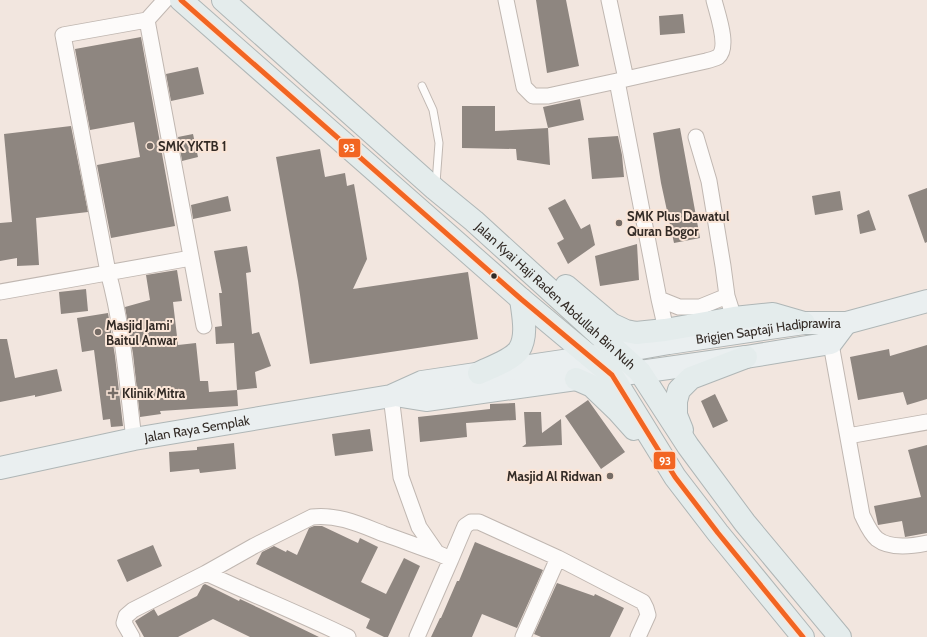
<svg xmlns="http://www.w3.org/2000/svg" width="927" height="637" viewBox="0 0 927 637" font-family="Cabin,sans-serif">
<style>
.building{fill:#8e8680}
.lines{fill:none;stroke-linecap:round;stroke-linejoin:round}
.service-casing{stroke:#c0b7b1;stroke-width:9}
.minor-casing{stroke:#c0b7b1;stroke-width:17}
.primary-casing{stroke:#afb6b6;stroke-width:24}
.trunk-casing{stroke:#afb6b6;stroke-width:24}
.service{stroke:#fdfbfa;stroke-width:7}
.minor{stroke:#fdfbfa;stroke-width:15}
.primary{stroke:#eaeff0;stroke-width:22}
.trunk{stroke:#e4ecec;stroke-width:22}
.bus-1-casing{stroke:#fae5d7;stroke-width:8}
.bus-1{stroke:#f26522;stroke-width:5}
.poi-dot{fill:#756c66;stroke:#fae5d7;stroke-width:1.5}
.bus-dot{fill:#322a25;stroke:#fae5d7;stroke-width:1.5}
.labels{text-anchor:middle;stroke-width:4;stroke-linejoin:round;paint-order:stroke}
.poi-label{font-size:13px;font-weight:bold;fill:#322a25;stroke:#fae5d7;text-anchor:start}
.street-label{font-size:13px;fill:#322a25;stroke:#fae5d7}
.line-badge{stroke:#fae5d7;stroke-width:1.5}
.badge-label{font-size:11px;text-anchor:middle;font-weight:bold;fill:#fff}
</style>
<rect width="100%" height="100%" fill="#f2e6df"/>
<path class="building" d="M 536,0 L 566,0 L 579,66 L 547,73 Z
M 683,14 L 685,33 L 660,35 L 659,16 Z
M 141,37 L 175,226 L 111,238 L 97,165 L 140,157 L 134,122 L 90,130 L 75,49 Z
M 198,67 L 204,94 L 171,101 L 166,74 Z
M 580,99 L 584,120 L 548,128 L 543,107 Z
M 462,106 L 495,106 L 495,131 L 548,128 L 550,165 L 517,160 L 516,149 L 462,148 Z
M 71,126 L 88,212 L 36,218 L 39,265 L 17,266 L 17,258 L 0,261 L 0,223 L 12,222 L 4,134 Z
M 680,128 L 700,238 L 674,243 L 661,183 L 653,133 Z
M 193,134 L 198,157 L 182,161 L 178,137 Z
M 618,136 L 622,155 L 624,177 L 592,179 L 588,138 Z
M 320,149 L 325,177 L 345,173 L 347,186 L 354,184 L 367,259 L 353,289 L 468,272 L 478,339 L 310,364 L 298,281 L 276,157 Z
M 927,188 L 927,242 L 925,243 L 908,195 Z
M 840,191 L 843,210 L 815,215 L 812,196 Z
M 228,196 L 231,211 L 193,219 L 191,205 Z
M 565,199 L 581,229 L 590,224 L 595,245 L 568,264 L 557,243 L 564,239 L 548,208 Z
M 869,210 L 876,230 L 860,234 L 857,215 Z
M 637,244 L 639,280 L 600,286 L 595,256 Z
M 247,246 L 251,272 L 246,273 L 252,334 L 259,332 L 271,366 L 255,372 L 257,388 L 237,390 L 238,406 L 160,411 L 161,414 L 140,417 L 133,354 L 125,307 L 150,300 L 146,275 L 177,270 L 182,301 L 173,302 L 178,345 L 196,343 L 200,381 L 208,381 L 209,392 L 237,390 L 234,343 L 216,344 L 215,327 L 222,326 L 219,293 L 222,293 L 214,251 Z
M 86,289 L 88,311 L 61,314 L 59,292 Z
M 108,313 L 115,356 L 123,426 L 111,427 L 110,419 L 103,420 L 94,350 L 82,352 L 77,318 Z
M 0,339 L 7,339 L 15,378 L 57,369 L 62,391 L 35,397 L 35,395 L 0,402 Z
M 927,345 L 927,399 L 907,405 L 903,392 L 858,400 L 850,357 L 889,349 L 890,356 Z
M 715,394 L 728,421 L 713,428 L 701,401 Z
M 588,400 L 625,452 L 601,469 L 565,416 Z
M 515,403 L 516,420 L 466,423 L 467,437 L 420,442 L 418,417 L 490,409 L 490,404 Z
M 524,412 L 541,412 L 542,433 L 561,419 L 562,445 L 522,447 L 526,444 Z
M 370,429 L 373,451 L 335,456 L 332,434 Z
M 234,443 L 236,469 L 200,473 L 199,469 L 170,472 L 169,452 L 197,450 L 197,447 Z
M 927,445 L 927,533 L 905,537 L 902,521 L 878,525 L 874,506 L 921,497 L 908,450 Z
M 314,526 L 322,526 L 358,543 L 360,538 L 378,547 L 361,582 L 386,594 L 404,558 L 420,566 L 388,637 L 384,637 L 366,628 L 370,619 L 256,564 L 262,552 L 274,546 L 286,552 L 287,550 L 297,555 L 309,528 Z
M 475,542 L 543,570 L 517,628 L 482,614 L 472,637 L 431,637 L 440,618 L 441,618 L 457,581 L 459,581 Z
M 153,545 L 162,566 L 127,582 L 117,560 Z
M 557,583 L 594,596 L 595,594 L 624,608 L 610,637 L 541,637 L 534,634 Z
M 205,584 L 239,601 L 240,599 L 259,608 L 319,637 L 250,637 L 213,619 L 178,637 L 144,637 L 135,621 L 154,609 L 158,616 L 197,596 L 203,585 Z"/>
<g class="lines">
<g class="service-casing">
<path id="service" d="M 422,86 L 433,110 L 439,143 L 436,183"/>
</g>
<g class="minor-casing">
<path id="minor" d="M 506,0 L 524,87 L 533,96 L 548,96 L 617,81 L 659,299 L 668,338
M 609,0 L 626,79
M 147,20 L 204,326
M 617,81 L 706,61 C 710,60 714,59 718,57 C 730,47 717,13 714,0
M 696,137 L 709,181 L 723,266 L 727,296 L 734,318
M 0,292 L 191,258
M 659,299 L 679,307 L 700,307 L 727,296
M 829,333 L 862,515 C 866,523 870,533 877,539 C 890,549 913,546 927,543
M 391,396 L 401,477 L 419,527 L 437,553 L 451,559 L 417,637
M 848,436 L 927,422
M 134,439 C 127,384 123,326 108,272 L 63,35 L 147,20 L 165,0
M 451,559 L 465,526 L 471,522 L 479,522 L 558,558 L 643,602 L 646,608 L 648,615 L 638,637
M 206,573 L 254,546 L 312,517 C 338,514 361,525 384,534 C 402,540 419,547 437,553
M 132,637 L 124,623 L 126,616 L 133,610 L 206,573 C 253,595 301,614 348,637
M 523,637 L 558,558"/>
</g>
<g class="primary-casing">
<g id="primary">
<path d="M 395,395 L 426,400 L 576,379 L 640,372 L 746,357 L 831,343 L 846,323"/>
<path id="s1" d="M 0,468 L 134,439 L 391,396 L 422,382 L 590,357 L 669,343 L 804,323 L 846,323 L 927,301"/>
</g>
</g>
<g class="trunk-casing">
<g id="trunk">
<path d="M 181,0 L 521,299 L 612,375 L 675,477 L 718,533 L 803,637"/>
<path id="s2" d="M 223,0 L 435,189 L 474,221 L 640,372 L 688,446 L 745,523 L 840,637"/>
<path d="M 566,286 L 611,324 L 626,331 L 636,333 L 665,330 L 734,318 L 773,314 L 804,323"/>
<path d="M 479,373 C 489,368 512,360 519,350 C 528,336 523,315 521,299"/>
<path d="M 576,379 L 592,386 L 617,410 L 634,429"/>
<path d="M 682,430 L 676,415 L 676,401 L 679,390 L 691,378 L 746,357"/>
</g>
</g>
<use href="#service" class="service"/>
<use href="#minor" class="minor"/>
<use href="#primary" class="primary"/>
<use href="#trunk" class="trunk"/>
<g class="bus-1-casing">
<path id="bus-1" d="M 181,0 L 521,299 L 612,375 L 675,477 L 718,533 L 803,637"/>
</g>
<use href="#bus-1" class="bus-1"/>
</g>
<g class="poi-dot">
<circle cx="150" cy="146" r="4"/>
<circle cx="619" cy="223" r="4"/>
<circle cx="98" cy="332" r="4"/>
<path d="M111 387h4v4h4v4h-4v4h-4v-4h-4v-4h4z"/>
<circle cx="610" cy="476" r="4"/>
</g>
<circle class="bus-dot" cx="494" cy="276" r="3.5"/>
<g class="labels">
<g class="poi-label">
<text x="158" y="151">SMK YKTB 1</text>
<text x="627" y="221">SMK Plus Dawatul<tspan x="627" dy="15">Quran Bogor</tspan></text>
<text x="106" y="330">Masjid Jami'<tspan x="106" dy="15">Baitul Anwar</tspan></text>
<text x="122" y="398">Klinik Mitra</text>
<text x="602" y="481" text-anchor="end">Masjid Al Ridwan</text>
</g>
<g class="street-label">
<text dy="5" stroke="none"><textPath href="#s2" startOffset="445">Jalan Kyai Haji Raden Abdullah Bin Nuh</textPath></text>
<text dy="5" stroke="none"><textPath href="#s1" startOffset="782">Brigjen Saptaji Hadiprawira</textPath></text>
<text dy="5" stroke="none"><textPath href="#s1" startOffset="201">Jalan Raya Semplak</textPath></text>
</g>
</g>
<g class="line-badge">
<rect x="338" y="138" width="23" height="20" rx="4" fill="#f26522"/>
<rect x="653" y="451" width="23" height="19" rx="4" fill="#f26522"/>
</g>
<g class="badge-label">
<text x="349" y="152">93</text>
<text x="665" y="465">93</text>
</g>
</svg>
